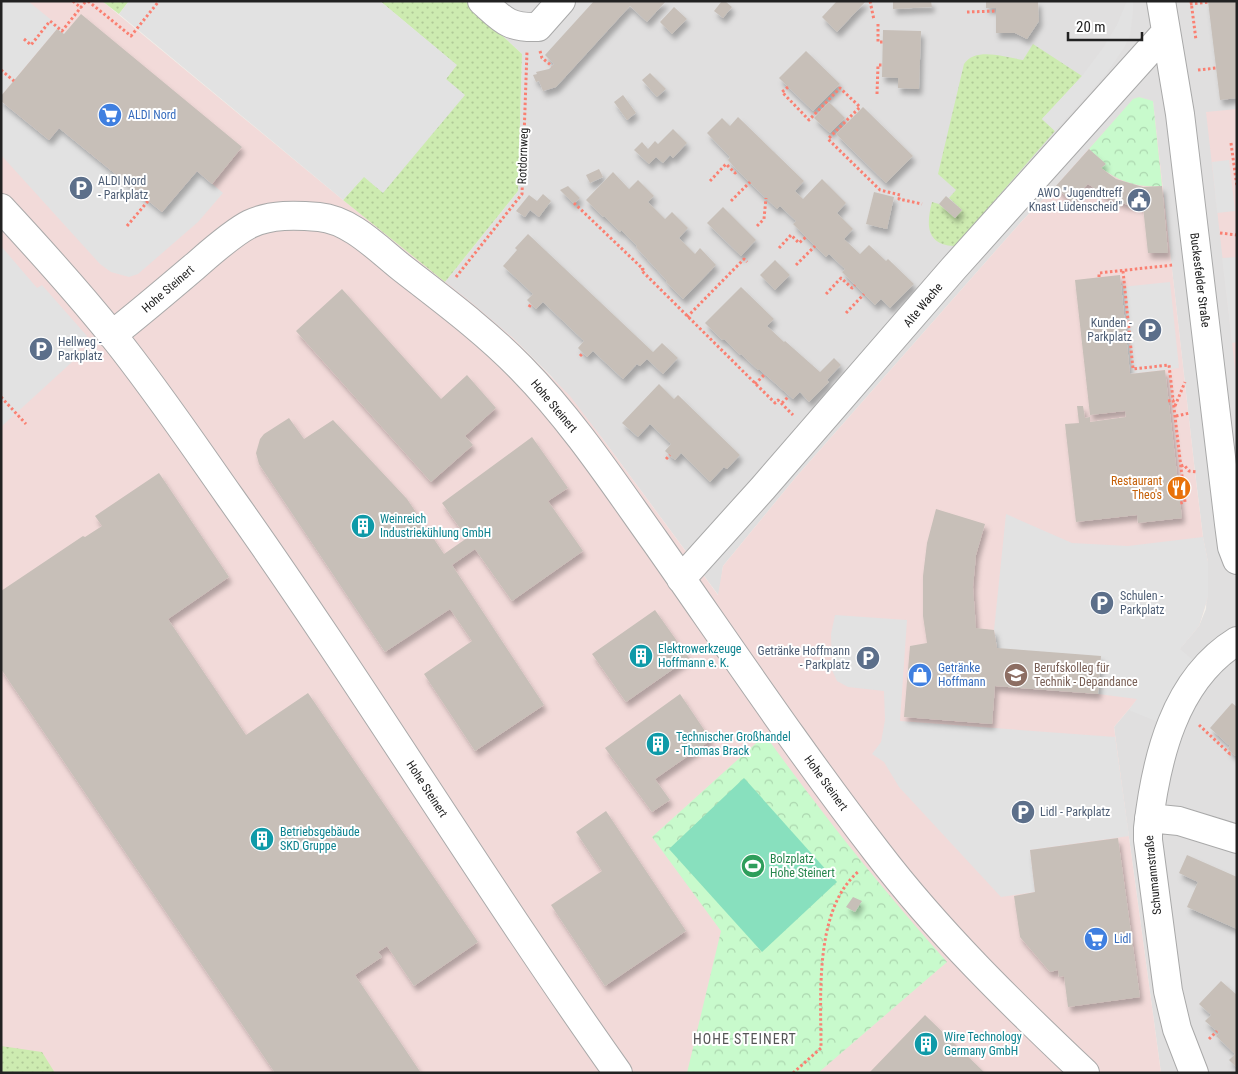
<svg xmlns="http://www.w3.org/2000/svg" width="1238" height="1074" viewBox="0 0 1238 1074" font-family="'Roboto Condensed',sans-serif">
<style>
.residential{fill:#e0dfdf}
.commercial{fill:#f2dad9}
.grass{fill:url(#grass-dots)}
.park{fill:url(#park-crowns)}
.pitch{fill:#88e0be}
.parking{fill:#e2e2e2}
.building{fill:#c7bfb8;filter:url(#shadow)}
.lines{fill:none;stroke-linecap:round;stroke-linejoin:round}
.minor-casing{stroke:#a9a9a9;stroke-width:30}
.path{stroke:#fa8072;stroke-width:3;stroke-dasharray:2.5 2.5;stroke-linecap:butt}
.minor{stroke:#fff;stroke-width:28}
.labels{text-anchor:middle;stroke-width:4;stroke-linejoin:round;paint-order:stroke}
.shop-label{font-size:12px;fill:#366cbe;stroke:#fff;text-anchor:start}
.street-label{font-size:12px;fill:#222;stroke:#fff}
.service-label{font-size:12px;fill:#4e5e75;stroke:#fff;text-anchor:start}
.food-label{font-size:12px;fill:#c56008;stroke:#fff;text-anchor:end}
.culture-label{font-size:12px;fill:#0d838f;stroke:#fff;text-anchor:start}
.education-label{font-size:12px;fill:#785e54;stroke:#fff;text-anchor:start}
.leisure-label{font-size:12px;fill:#27864d;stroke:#fff;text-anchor:start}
.neighbourhood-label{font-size:14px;letter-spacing:1px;fill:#555;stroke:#fff}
</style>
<defs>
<pattern id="grass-dots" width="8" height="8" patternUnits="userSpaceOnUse" patternTransform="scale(1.25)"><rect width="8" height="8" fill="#cdebb0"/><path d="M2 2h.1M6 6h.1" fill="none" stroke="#b0c997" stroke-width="1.8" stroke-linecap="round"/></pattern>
<pattern id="park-crowns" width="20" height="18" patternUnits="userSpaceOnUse" patternTransform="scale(1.25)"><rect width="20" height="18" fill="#c8facc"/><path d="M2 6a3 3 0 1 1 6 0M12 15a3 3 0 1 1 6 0" fill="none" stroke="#acd6af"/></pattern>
<filter id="shadow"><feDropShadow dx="3" dy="5.5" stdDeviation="2.5" flood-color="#0004"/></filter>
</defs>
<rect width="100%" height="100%" fill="#f2efe9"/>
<path class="residential" d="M 465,1 L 1237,1 L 1237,1073 L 1161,1073 L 1114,727 L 1199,626 L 1206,609 L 1208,562 L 1203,537 L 1195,472 L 1153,102 L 1055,187 L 1021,222 L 796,477 L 723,566 L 719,596 L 602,438 L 551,376 L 513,338 L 445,282 L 518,191 L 522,54 Z"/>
<path class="commercial" d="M 1,1 L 102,1 L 343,200 L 472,303 L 513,338 L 570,396 L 602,438 L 718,595 L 723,566 L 796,477 L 1021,222 L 1055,187 L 1133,99 L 1139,97 L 1153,101 L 1195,472 L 1203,537 L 1208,562 L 1208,597 L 1199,626 L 1114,727 L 1161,1073 L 1,1073 Z
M 1237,109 L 1237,386 L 1206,112 Z"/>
<path class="grass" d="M 102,1 L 129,1 L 119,14 Z
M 380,1 L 465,1 L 522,54 L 518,191 L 445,282 L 343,200 L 364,176 L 383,192 L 446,79 L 456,65 Z
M 1033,44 L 1082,76 L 1042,119 L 1055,131 L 955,246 C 926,245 926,225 932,202 L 939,204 L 955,218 L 962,210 L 949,198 L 956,190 L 938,174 L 964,64 C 976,47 1004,57 1023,60 Z
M 1,1046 L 42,1052 L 55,1073 L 1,1073 Z"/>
<path class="park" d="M 1139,97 L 1153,101 L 1162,186 C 1138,188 1120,182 1101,168 L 1105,164 L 1089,149 L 1133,99 Z
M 765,735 C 822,814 882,889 947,962 L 818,1073 L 687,1073 L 721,931 L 652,837 Z"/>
<path class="pitch" d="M 744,778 L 837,882 L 762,952 L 669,849 Z"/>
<path class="parking" d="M 1,1 L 28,1 L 66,32 L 64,34 L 57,29 L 1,96 Z
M 129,1 L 380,1 L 457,65 L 446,79 L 465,95 L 383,193 L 364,177 L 343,200 L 119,14 Z
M 1127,1 L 1133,1 L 1133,11 L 1130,35 L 1124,48 L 1106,74 L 1055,131 L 1042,119 L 1082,76 L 1103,48 L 1117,25 Z
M 1,101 L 49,140 L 59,128 L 162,212 L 197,171 L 223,193 L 198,222 L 138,274 L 129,277 L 111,272 L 100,264 L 1,155 Z
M 1229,160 L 1235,211 L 1217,213 L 1212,162 Z
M 1,246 L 37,288 L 42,285 L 87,336 L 72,362 L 1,427 Z
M 1237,257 L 1237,342 L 1232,343 L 1222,258 Z
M 1170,282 L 1179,368 L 1130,374 L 1121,287 Z
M 1006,514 L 1072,543 L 1128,546 L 1203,537 L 1208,562 L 1208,597 L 1199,626 L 1180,649 L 1194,661 L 1158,722 L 1129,710 L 1137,699 L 1098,694 L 997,648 L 994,630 Z
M 835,615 L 907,620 L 900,721 L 1115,737 L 1129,836 L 1030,850 L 1035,892 L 1001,897 L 899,787 L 884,762 L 872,754 L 881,742 L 885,720 L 884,691 L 848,687 L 837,681 L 832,670 L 831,634 Z"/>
<path class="building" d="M 594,1 L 666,1 L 647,22 L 630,6 L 556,87 L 543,91 L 539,81 L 536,82 L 533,75 L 537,74 L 536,72 L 549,69 L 554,64 L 545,55 Z
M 722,1 L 725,1 L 732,7 L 723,18 L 714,11 Z
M 837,1 L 866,1 L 837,32 L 822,17 Z
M 893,1 L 931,1 L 932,7 L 893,9 Z
M 986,1 L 1038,1 L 1039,21 L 1027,39 L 1015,33 L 996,33 L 996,8 L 986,8 Z
M 1208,1 L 1237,1 L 1237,98 L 1220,100 Z
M 674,7 L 687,19 L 672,34 L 660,22 Z
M 81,14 L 242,147 L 212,184 L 197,171 L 162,212 L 59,128 L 49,140 L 1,101 L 1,96 L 57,29 L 64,34 Z
M 883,30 L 921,31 L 919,89 L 898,88 L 898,78 L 882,77 Z
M 806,51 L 840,84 L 813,111 L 779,78 Z
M 650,73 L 666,89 L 657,97 L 642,80 Z
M 623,95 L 636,113 L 627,120 L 614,102 Z
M 829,102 L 845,118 L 830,133 L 814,118 Z
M 863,107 L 913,156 L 886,183 L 836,134 Z
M 738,117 L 804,181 L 795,191 L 803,199 L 822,179 L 846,203 L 837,213 L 853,229 L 844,239 L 860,254 L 869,245 L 886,261 L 888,259 L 914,284 L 890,308 L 881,299 L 875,305 L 842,272 L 845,269 L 829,254 L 826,257 L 793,224 L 796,221 L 780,206 L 777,209 L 738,171 L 728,160 L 730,157 L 707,133 L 722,118 L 730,126 Z
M 673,129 L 687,143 L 673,158 L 670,155 L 663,163 L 656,157 L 649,164 L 634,150 L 642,142 L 648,149 L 655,141 L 658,144 Z
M 1089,149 L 1106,164 L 1101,168 L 1116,179 L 1143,187 L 1162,186 L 1168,253 L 1148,253 L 1143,207 L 1125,204 L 1110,199 L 1088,184 L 1072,201 L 1055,187 Z
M 599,169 L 603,177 L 590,183 L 586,175 Z
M 613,172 L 629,189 L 638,180 L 654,196 L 648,202 L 665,219 L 672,212 L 688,228 L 679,238 L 695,254 L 700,248 L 716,265 L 683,299 L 666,282 L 667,281 L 636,247 L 637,246 L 621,230 L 620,232 L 604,216 L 603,217 L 586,200 Z
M 568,186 L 580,198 L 574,204 L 560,190 Z
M 874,192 L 894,197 L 887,229 L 866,224 Z
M 543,194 L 551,201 L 539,217 L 530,210 L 525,217 L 516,211 L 529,195 L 537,201 Z
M 946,196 L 962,210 L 955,218 L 939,204 Z
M 723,207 L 756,240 L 741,256 L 707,223 Z
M 528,234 L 653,352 L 662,343 L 678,358 L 663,374 L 647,359 L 640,366 L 637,364 L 623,379 L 593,351 L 587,357 L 578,348 L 584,341 L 543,302 L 536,309 L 527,300 L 533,294 L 503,266 L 517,250 L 515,248 Z
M 775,260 L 790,275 L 775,290 L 760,275 Z
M 1120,275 L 1130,374 L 1165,370 L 1182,518 L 1138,523 L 1137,515 L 1076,522 L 1065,424 L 1079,423 L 1077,406 L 1083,406 L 1085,418 L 1090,417 L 1090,422 L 1126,417 L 1125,411 L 1090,415 L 1075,280 Z
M 741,287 L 774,319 L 767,326 L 784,342 L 785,341 L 820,372 L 834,358 L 841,365 L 827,380 L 829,382 L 809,402 L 800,392 L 793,399 L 759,369 L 758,370 L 741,354 L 740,355 L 724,339 L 722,340 L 705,323 Z
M 342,289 L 441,399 L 467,375 L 496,408 L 465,436 L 473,445 L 431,482 L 296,331 Z
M 659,384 L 674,399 L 678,395 L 740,455 L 727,469 L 724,467 L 710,482 L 681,453 L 675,460 L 665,451 L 671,444 L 650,424 L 638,437 L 622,423 Z
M 289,418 L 304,439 L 333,420 L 407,499 L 444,554 L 467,538 L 442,503 L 532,437 L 568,488 L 548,501 L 583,551 L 512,601 L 475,549 L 452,565 L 544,705 L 475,751 L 424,674 L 472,641 L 450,609 L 385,652 L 259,464 L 256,453 L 260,439 L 264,434 Z
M 159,473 L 229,577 L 168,619 L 246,735 L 308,693 L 478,942 L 414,986 L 387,946 L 378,952 L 382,957 L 355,975 L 421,1073 L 275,1073 L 1,669 L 1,591 L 83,536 L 85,537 L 102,526 L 95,516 Z
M 936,509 L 985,524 L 976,555 L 973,587 L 976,628 L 994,630 L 997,648 L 1101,656 L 1098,694 L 995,686 L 992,724 L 904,717 L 910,646 L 927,643 L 923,616 L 923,576 L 927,543 Z
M 655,610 L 689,658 L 626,702 L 592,654 Z
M 680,694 L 711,740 L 655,779 L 670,800 L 652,812 L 605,748 Z
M 1232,703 L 1237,707 L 1237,754 L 1235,756 L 1228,749 L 1230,746 L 1210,728 Z
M 606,811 L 686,931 L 605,986 L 551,905 L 602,871 L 576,832 Z
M 1118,838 L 1140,997 L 1068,1007 L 1064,976 L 1059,977 L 1058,970 L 1050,972 L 1020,937 L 1014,896 L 1035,892 L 1030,850 Z
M 1187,855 L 1237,877 L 1237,929 L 1187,907 L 1198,882 L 1179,873 Z
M 853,897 L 862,901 L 855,912 L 846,907 Z
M 1221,981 L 1237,995 L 1237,1068 L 1229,1060 L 1235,1054 L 1216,1036 L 1219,1033 L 1205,1021 L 1211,1015 L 1199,1004 Z
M 925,1015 L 985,1073 L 869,1073 Z"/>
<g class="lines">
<g class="minor-casing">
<path id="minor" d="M 482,1 C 503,20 508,28 538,27 L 561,1
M 1161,1 L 1180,114 L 1229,524 L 1232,547 L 1237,560
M 1,208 C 40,250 78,292 114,337 C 155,388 192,443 230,497 C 364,686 484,884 618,1073
M 112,335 C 140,313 167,290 194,267 C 209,254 232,233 250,224 C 271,214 296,215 319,217 C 351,220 378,249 402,268 C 443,300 485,331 521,368 C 572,420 613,482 655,541 C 728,645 799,751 877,852 C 938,932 1012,1004 1085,1073
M 681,579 L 763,488 L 953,269 L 1166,32
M 1149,818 L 1179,821 L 1237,839
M 1194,1073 L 1177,1029 L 1168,991 L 1148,840 L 1148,828 C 1156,759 1174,680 1237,641"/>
</g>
<path class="path" d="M 73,1 L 81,8
M 88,1 L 131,36 L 159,1
M 870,1 L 874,20
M 1191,1 L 1196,40
M 1190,4 L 1209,2
M 967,12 L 996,11
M 878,24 L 878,42 L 883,42
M 24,39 L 31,45 L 50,21 L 62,31 L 86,1
M 540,51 L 542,58 L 552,66
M 1,70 L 14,81
M 1198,70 L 1216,68
M 788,87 L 782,92 L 809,120 L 840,88 L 860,107 L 828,139 L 880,190 L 900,195 L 899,199 L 922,204
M 877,94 L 878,65 L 882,65
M 1231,143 L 1237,187
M 710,181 L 726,164 L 735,173 L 738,171
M 731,201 L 750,182
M 574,203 L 643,269 L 641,270 L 775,403 L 778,400 L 793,415
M 127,226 L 148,201
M 757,226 L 764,219 L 766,198
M 1220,233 L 1237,235
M 779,248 L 791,235 L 799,243 L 806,237
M 796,265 L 815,246
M 1123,271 L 1133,369 L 1169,365 L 1185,502 L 1180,503
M 456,277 L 522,194 L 527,51
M 1099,277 L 1099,273 L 1173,265
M 826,294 L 841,278 L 852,288 L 855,285
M 529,307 L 531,304
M 846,313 L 864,294
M 687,317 L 744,259 L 747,262
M 580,356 L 583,353
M 755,384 L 765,374
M 1,397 L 26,424
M 1168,401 L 1174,400
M 782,403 L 789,396
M 1175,406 L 1185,382
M 1176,416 L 1190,413
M 666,459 L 670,455
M 1181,466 L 1184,465 L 1189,471 L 1197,472
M 1179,488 L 1184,487
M 1199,725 L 1230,754 L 1231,753
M 1209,1039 L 1217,1031
M 793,1073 L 821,1048 C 821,995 814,909 859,871"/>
<use href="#minor" class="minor"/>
</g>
<defs>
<g id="supermarket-disc" transform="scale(1.25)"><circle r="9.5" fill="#3f7fe0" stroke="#fff"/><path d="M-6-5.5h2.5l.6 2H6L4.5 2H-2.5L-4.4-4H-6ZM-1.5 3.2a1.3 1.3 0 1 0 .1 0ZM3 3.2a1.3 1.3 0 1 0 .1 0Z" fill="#fff"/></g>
<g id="parking-disc" transform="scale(1.25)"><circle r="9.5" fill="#5c6f8a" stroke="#fff"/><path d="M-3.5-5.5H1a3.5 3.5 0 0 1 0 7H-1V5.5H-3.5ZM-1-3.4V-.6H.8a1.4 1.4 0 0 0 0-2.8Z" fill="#fff"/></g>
<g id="civic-disc" transform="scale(1.25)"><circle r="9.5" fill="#5c6f8a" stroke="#fff"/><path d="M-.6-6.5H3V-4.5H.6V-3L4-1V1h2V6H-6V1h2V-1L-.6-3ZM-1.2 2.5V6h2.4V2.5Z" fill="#fff"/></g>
<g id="restaurant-disc" transform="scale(1.25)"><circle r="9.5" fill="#e8710a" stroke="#fff"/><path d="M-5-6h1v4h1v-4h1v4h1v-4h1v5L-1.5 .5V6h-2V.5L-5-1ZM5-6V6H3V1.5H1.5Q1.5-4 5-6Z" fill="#fff"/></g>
<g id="building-disc" transform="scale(1.25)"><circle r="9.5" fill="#0f9aa8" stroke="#fff"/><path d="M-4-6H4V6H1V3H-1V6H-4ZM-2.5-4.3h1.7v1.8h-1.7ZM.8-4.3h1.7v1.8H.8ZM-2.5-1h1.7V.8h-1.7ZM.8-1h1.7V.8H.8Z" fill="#fff"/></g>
<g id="shop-disc" transform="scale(1.25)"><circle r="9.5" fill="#3f7fe0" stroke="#fff"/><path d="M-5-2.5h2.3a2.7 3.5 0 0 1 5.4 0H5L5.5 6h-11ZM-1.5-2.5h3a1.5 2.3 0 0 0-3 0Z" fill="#fff"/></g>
<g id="school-disc" transform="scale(1.25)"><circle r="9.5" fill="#8d6e63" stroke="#fff"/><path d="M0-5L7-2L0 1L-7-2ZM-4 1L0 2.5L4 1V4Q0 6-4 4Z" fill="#fff"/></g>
<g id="stadium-disc" transform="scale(1.25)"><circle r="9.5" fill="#2e9e5b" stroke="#fff"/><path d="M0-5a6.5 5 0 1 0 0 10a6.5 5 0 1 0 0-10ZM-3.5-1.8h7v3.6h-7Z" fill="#fff"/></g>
</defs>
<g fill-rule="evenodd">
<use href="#supermarket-disc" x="110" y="115"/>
<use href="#parking-disc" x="81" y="188"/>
<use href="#civic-disc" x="1139" y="200"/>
<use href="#parking-disc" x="1150" y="330"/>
<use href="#parking-disc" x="41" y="349"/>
<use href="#restaurant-disc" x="1179" y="488"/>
<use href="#building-disc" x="363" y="526"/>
<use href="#parking-disc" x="1102" y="603"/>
<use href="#building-disc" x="641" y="656"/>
<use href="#parking-disc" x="868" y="658"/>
<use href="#shop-disc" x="920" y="675"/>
<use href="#school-disc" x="1016" y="675"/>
<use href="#building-disc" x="658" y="744"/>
<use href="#parking-disc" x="1023" y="812"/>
<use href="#building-disc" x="262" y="839"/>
<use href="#stadium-disc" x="753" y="866"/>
<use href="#supermarket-disc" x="1096" y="939"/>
<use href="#building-disc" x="926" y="1044"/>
</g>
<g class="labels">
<g class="shop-label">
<text x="128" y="119">ALDI Nord</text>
<text x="938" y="672">Getränke<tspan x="938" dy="14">Hoffmann</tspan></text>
<text x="1114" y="943">Lidl</text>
</g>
<g class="street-label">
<text transform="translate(523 156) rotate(-88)" y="4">Rotdornweg</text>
<text transform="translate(1200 280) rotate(83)" y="4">Buckesfelder Straße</text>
<text transform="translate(168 289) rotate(-41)" y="4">Hohe Steinert</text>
<text transform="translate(923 305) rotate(-50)" y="4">Alte Wache</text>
<text transform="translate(554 406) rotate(50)" y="4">Hohe Steinert</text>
<text transform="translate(826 783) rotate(54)" y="4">Hohe Steinert</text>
<text transform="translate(427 789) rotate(57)" y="4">Hohe Steinert</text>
<text transform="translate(1153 875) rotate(-96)" y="4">Schumannstraße</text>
</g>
<g class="service-label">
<text x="98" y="185">ALDI Nord<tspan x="98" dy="14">- Parkplatz</tspan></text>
<text x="1122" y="197" text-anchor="end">AWO "Jugendtreff<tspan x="1122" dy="14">Knast Lüdenscheid"</tspan></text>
<text x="1132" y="327" text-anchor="end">Kunden -<tspan x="1132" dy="14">Parkplatz</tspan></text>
<text x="58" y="346">Hellweg -<tspan x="58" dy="14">Parkplatz</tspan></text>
<text x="1120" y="600">Schulen -<tspan x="1120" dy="14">Parkplatz</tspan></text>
<text x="850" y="655" text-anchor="end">Getränke Hoffmann<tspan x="850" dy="14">- Parkplatz</tspan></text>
<text x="1040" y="816">Lidl - Parkplatz</text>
</g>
<g class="food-label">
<text x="1162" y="485">Restaurant<tspan x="1162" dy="14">Theo's</tspan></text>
</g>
<g class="culture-label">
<text x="380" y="523">Weinreich<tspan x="380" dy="14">Industriekühlung GmbH</tspan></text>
<text x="658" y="653">Elektrowerkzeuge<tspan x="658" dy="14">Hoffmann e. K.</tspan></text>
<text x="676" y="741">Technischer Großhandel<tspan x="676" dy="14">- Thomas Brack</tspan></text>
<text x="280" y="836">Betriebsgebäude<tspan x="280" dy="14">SKD Gruppe</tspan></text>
<text x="944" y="1041">Wire Technology<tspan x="944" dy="14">Germany GmbH</tspan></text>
</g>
<g class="education-label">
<text x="1034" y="672">Berufskolleg für<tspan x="1034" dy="14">Technik - Depandance</tspan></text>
</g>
<g class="leisure-label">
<text x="770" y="863">Bolzplatz<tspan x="770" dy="14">Hohe Steinert</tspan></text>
</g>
<g class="neighbourhood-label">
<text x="745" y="1044">HOHE STEINERT</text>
</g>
</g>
<rect width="1238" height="1074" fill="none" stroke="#222222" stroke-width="5"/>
<path d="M1068 32v8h74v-8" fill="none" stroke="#222222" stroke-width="2.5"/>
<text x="1076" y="32" font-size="15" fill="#222222" stroke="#ffffff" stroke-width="4" paint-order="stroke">20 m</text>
</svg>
